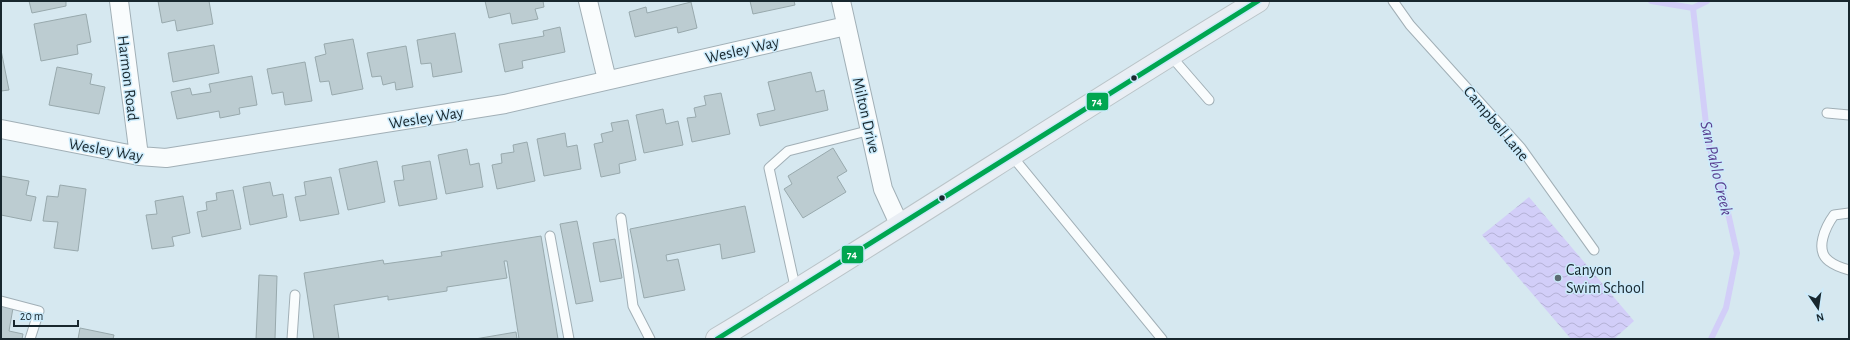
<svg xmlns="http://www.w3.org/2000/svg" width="1850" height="340" viewBox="0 0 1850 340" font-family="'Alegreya Sans',sans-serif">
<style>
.water{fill:url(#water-waves)}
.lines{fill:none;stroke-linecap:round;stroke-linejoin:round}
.stream{stroke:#d2cef8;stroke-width:6}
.building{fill:#bcccd1;stroke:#98a9ad}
.service-casing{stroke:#a1afb6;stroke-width:11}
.minor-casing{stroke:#a1afb6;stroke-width:20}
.primary-casing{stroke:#bac4c8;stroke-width:24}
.service{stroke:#f9fcfd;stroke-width:9}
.minor{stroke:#f9fcfd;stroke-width:18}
.primary{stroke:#e9eef4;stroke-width:22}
.bus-1-casing{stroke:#ccebfb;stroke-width:8}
.bus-1{stroke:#00a651;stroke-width:5}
.bus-dot{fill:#18272e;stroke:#ccebfb;stroke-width:1.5}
.poi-dot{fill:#5a6b72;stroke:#ccebfb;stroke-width:1.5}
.labels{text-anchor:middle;stroke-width:3;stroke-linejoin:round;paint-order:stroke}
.street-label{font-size:16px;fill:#18272e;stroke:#ccebfb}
.poi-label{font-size:16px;fill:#18272e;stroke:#ccebfb;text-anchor:start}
.water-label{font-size:17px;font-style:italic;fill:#5a3f91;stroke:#ccebfb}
.line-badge{stroke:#ccebfb;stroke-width:1.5}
.badge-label{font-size:11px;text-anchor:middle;font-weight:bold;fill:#fff}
</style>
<defs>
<pattern id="water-waves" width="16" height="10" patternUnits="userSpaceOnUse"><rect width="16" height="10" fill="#d2cef8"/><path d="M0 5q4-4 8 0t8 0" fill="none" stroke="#b4b1d5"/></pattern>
</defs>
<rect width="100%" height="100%" fill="#d6e8f0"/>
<path class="water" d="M 1529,197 L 1634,321 L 1614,339 L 1571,339 L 1482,235 Z"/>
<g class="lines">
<path class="stream" d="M 1651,1 L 1693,8
M 1707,1 L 1693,8 L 1708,142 L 1726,204 L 1737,253 L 1726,308 L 1711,339"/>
</g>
<path class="building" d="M 29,1 L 66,1 L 66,6 L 32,13 Z
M 158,1 L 209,1 L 213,24 L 177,31 L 175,20 L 162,23 Z
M 485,1 L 543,1 L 544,7 L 535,9 L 538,19 L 512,24 L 510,13 L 489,18 Z
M 750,1 L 794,1 L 795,5 L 753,14 Z
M 691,2 L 697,28 L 678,33 L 677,27 L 635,37 L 629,12 L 646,7 L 647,13 Z
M 86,14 L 91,42 L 77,45 L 78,54 L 41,61 L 34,24 Z
M 560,27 L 565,52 L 522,61 L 523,68 L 505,72 L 499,44 L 544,36 L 543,31 Z
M 455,33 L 462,72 L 433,77 L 431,63 L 421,64 L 417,40 Z
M 353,39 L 363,89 L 332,95 L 329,81 L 320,82 L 315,57 L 326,54 L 324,44 Z
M 214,45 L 219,73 L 173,82 L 168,53 Z
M 406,46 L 413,87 L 396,90 L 395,82 L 383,85 L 381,76 L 372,77 L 367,53 Z
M 1,50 L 9,90 L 1,91 Z
M 305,62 L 312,101 L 285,105 L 283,92 L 272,94 L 267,69 Z
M 57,67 L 92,74 L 90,84 L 105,87 L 99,114 L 49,105 Z
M 811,72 L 816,92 L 824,90 L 828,110 L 760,126 L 757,114 L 775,110 L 768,82 Z
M 252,76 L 257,105 L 239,108 L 240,114 L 220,118 L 219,111 L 177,119 L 171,92 L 190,88 L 192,95 L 211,92 L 209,84 Z
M 721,93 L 730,134 L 692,142 L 687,118 L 696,117 L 694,108 L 706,105 L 704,96 Z
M 663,109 L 666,124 L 678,121 L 683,145 L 644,153 L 636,115 Z
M 628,120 L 636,160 L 619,164 L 620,173 L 601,177 L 594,144 L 603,142 L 601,134 L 613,131 L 611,123 Z
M 565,133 L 567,147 L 577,145 L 581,169 L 544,176 L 537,139 Z
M 527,142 L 535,181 L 497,189 L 492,165 L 502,163 L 501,154 L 514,152 L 513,145 Z
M 833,148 L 847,171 L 837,177 L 846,192 L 803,218 L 784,189 L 792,184 L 788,176 Z
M 467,149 L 470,165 L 479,163 L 483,187 L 446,194 L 438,155 Z
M 377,161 L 385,202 L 348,210 L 339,169 Z
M 430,161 L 437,199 L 399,206 L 394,181 L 404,180 L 402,166 Z
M 1,176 L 29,181 L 26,195 L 36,197 L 31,221 L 1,215 Z
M 331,177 L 339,214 L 300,221 L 295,197 L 306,195 L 304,182 Z
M 270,182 L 273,196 L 283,194 L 287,217 L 250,225 L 243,187 Z
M 60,185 L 86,189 L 78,251 L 54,248 L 58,222 L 43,221 L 47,196 L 58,197 Z
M 233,190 L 241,229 L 202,237 L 197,212 L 207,210 L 206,202 L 217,200 L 216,193 Z
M 183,196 L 190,233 L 172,237 L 174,246 L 152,249 L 146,215 L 157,214 L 155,201 Z
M 745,206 L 755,252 L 722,259 L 720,244 L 666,255 L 667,261 L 678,259 L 685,290 L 644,298 L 630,229 Z
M 577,221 L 593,301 L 576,304 L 560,224 Z
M 541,236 L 558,339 L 519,339 L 507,261 L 504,261 L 507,278 L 447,287 L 447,291 L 388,300 L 388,296 L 334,305 L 339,339 L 314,339 L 304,273 L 383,260 L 384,264 L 442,256 L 441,252 Z
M 615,239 L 622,278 L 600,282 L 593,243 Z
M 259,275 L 277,276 L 275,339 L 256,339 Z
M 1,305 L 13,308 L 9,331 L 23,334 L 22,339 L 1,339 Z
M 80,328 L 114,335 L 113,339 L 78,339 Z
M 516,332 L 517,339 L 475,339 Z"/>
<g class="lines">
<g class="service-casing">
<path id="service" d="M 1393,1 L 1410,25 L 1521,148 L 1594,250
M 1170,55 L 1209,100
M 1827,113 L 1849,115
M 1012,156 L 1162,339
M 1849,213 L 1834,215 C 1826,226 1814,250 1829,261 C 1834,265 1842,268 1849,270
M 621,218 L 633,306 L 650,339
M 550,236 L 569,339
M 796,291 L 769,168 L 788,151 L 871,130
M 1,301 L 39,311 L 30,339
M 292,339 L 295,295"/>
</g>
<g class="minor-casing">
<path id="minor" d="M 119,1 L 139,156
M 588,1 L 607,80
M 841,1 L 883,189 L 900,226
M 1,129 L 139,156 L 166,158 L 505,104 L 846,26"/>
</g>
<g class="primary-casing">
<path id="primary" d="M 717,339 C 899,229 1076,111 1258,1"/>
</g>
<use href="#service" class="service"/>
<use href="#minor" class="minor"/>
<use href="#primary" class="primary"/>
<g class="bus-1-casing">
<path id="bus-1" d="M 717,339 L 1258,1"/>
</g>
<use href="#bus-1" class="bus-1"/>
</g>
<g class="bus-dot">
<circle cx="1134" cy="78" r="3.5"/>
<circle cx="942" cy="198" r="3.5"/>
</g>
<circle class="poi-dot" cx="1558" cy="278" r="4"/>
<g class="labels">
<g class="street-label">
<text transform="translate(742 49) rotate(-13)" y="6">Wesley Way</text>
<text transform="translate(129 78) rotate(83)" y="6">Harmon Road</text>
<text transform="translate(867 115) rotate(77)" y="6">Milton Drive</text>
<text transform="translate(426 117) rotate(-9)" y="6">Wesley Way</text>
<text transform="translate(1497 123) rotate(50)" y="6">Campbell Lane</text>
<text transform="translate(106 149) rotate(10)" y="6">Wesley Way</text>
</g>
<g class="poi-label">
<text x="1566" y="275">Canyon<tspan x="1566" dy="18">Swim School</tspan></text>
</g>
<g class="water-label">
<text transform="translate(1717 168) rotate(77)" y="6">San Pablo Creek</text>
</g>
</g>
<g class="line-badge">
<rect x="1086" y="92" width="23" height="19" rx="4" fill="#00a651"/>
<rect x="841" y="245" width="23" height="19" rx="4" fill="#00a651"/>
</g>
<g class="badge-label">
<text x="1097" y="105">74</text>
<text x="852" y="258">74</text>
</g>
<rect width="1850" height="340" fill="none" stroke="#18272e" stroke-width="4"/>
<g transform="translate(1818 308) rotate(167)" stroke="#ccebfb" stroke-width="3" paint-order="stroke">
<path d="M0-3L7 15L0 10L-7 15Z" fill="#18272e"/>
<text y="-6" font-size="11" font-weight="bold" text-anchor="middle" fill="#18272e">N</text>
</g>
<path d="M14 320v6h64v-6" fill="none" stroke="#18272e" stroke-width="2"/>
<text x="20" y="320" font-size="12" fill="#18272e" stroke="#ccebfb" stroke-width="3" paint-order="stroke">20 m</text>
</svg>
